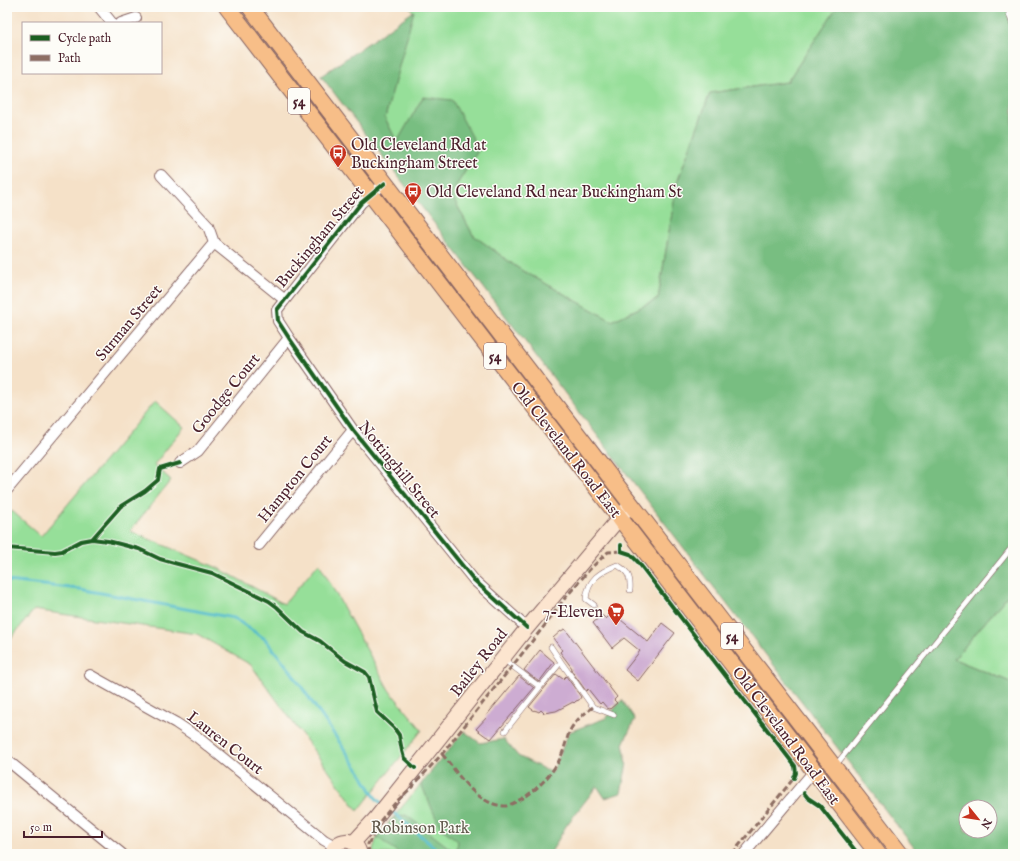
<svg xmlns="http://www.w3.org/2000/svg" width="1020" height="861" viewBox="0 0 1020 861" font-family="'IM FELL English',serif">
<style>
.green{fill:#96df99;stroke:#707f62}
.forest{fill:#78be81;stroke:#616e56;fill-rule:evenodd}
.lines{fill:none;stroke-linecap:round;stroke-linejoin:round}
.stream{stroke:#4fbbcb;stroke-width:3}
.building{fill:#cdacd2}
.lane-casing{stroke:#866362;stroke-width:6}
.street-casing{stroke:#866362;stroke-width:12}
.secondary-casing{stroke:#866362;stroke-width:16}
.primary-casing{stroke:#866362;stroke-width:18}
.lane{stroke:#fff;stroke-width:5}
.street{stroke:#fff;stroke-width:10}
.secondary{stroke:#fce5cf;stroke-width:14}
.primary{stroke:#f7be88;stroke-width:16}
.quiet{stroke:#8d6e63;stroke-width:3;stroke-dasharray:6 3;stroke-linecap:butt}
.cycleway-casing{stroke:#fdfcf7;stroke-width:6}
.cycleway{stroke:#1b5e20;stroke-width:4}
.labels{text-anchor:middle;stroke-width:3;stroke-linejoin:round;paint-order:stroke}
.shield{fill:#fdfcf7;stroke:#806168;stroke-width:1}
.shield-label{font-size:15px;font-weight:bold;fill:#4a1f2b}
.poi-label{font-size:16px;fill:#4a1f2b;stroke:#fdfcf7;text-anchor:start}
.street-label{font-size:16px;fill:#4a1f2b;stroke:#fdfcf7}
.park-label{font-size:16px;fill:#61594c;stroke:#fdfcf7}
</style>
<rect width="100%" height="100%" fill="#fdfcf7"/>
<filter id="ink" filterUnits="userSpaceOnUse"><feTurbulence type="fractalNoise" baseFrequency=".025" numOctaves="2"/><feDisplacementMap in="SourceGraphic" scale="8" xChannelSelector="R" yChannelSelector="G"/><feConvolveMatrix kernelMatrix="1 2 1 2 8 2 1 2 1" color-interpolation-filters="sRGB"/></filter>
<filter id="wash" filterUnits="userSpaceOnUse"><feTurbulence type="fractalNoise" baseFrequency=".012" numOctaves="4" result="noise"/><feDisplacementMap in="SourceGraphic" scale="16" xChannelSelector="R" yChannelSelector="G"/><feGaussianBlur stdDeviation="0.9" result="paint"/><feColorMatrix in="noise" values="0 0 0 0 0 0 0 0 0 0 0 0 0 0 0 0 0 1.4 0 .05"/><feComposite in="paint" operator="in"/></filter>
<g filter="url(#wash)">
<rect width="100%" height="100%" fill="#f5e1c8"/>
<path class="green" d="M 410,7 L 837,7 L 787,82 L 710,93 L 677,183 L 658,299 L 612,321 L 518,268 L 473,235 L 451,194 L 479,149 L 423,97 L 397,143 L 385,118 L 413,12 Z
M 155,401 L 184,427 L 154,465 L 171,480 L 130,531 L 218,568 L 284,604 L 319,563 L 389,690 L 422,730 L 358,811 L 251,665 L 197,634 L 34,610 L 7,643 L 7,517 L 12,511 L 41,536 Z
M 1013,589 L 1013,683 L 954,659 Z
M 421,784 L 475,854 L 373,854 L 373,849 L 377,837 Z"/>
<path class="forest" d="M 837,7 L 1013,7 L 1013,589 L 954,659 L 1013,683 L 1013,854 L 919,854 L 321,76 L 414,11 L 385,118 L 397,142 L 423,97 L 452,100 L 479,149 L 451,194 L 473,235 L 518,268 L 612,321 L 658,299 L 677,183 L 710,93 L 787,82 ZM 966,807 L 990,807 L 990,831 L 966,831 Z
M 622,700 L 635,719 L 623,744 L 627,763 L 621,793 L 605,798 L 597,786 L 566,826 L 550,854 L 400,854 L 377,837 L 393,818 L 406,815 L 456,853 L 458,841 L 440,827 L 421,784 L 464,731 L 480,743 L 504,739 L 518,756 L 552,773 L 569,732 L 606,718 Z"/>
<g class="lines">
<path class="stream" d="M 7,581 L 80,589 L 234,618 L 265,639 L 290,670 L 360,772 L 375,797 L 382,804
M 388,808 L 442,854"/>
</g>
<g id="blocks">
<path class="building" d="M 614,611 L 621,620 L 648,642 L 662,623 L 675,633 L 638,681 L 625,670 L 640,651 L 624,638 L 612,648 L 593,623 L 602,615 L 606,619 Z
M 565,629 L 617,697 L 614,700 L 617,703 L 610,709 L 607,708 L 602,702 L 600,704 L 588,689 L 586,691 L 571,670 L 572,668 L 560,652 L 562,650 L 553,638 L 561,631 Z
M 540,650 L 554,662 L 539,682 L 524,670 Z
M 556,674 L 563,679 L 566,676 L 581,697 L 579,700 L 576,701 L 574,703 L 573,702 L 556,711 L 544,713 L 541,710 L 539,712 L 537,711 L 533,710 L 529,707 Z
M 519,676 L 534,688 L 491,739 L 487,736 L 487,737 L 476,729 L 487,717 L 486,716 Z"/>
</g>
</g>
<g filter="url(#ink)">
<use href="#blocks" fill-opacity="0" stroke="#866362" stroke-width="1"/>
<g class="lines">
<g class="lane-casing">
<path id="lane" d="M 1007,7 L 1013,26
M 594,605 L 586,599 C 588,579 600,572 617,565 C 628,571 631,577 630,590
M 551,647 L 561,662 L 593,707 L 614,715
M 503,659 L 540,687 L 505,731
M 540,687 L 561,662
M 835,766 L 1013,546"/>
</g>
<g class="street-casing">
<path id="street" d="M 99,7 L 112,23
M 121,23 L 136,18
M 161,175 L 208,226 L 214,243
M 385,183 L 361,203 L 277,310 L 278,321 L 289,338 L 353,430 L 474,580 L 527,628
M 180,463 L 198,451 L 289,338
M 7,490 L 214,243 L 285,300
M 259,545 L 353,430
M 90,675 L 176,723 L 197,737 L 324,840 L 335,846
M 7,760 L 122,854
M 744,854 L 814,771"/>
</g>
<g class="secondary-casing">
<path id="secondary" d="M 353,843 L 375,819 L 527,628 L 631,504
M 332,854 C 335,837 356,836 360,854"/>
</g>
<g class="primary-casing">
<path id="primary" d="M 227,7 L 878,854
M 250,7 L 631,504 L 901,854"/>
</g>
<use href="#lane" class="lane"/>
<use href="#street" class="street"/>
<use href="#secondary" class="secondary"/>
<use href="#primary" class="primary"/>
<path class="quiet" d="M 442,754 C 458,773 467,792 491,803 C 495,805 501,806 506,806 C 510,805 521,799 525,797 C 538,788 548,778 557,764 C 563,755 565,744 569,733 C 573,722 584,714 593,707
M 369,854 L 368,844 L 381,820 L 396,802 L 411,788 L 442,754 L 549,620 L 565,598 L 591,568 L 608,552 L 621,551
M 732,854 L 794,778"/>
<g class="cycleway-casing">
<path id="cycleway" d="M 385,183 L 361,203 L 277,310 L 278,321 L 289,338 L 353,430 L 474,580 L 527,628
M 92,539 L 121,506 L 145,491 L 158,480 L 160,469 L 180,463
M 621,545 L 621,551 L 630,554 L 638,562 L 795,766 L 796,773 L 794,778
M 7,548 L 55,552 L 62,551 L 81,541 L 92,539 L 108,541 L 139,549 L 160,559 L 174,563 L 212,573 L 269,601 L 277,607 L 303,632 L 320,641 L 345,661 L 365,672 L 369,677 L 377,712 L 394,728 L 399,735 L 402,751 L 404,758 L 415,768
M 804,793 L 808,798 L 820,806 L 858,854"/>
</g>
<use href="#cycleway" class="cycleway"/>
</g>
</g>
<defs>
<g id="bus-pin" transform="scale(0.9)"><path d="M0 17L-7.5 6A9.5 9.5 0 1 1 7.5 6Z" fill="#c8321e" stroke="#fdfcf7"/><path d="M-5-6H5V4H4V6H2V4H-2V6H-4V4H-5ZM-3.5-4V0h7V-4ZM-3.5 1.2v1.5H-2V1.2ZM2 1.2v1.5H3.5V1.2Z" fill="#fff"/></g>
<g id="supermarket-pin" transform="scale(0.9)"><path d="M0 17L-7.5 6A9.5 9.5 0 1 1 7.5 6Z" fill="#c8321e" stroke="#fdfcf7"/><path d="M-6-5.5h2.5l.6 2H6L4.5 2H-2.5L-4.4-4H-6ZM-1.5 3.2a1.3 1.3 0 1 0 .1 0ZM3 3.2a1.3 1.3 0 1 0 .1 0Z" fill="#fff"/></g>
</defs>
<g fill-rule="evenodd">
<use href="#bus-pin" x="338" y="153"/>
<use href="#bus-pin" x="413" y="191"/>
<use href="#supermarket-pin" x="616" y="611"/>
</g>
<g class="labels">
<g class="shield">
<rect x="288" y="88" width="22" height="26" rx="3"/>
<rect x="484" y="343" width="22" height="26" rx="3"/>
<rect x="721" y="623" width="22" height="26" rx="3"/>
</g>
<g class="shield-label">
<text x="299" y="106">54</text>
<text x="495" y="361">54</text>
<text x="732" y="641">54</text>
</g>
<g class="poi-label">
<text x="351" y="150">Old Cleveland Rd at<tspan x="351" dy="18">Buckingham Street</tspan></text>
<text x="426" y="197">Old Cleveland Rd near Buckingham St</text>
<text x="603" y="617" text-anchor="end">7-Eleven</text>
</g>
<g class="street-label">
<text transform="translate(319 236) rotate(-50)" y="6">Buckingham Street</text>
<text transform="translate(128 322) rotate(-50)" y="6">Surman Street</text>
<text transform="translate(225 393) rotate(-51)" y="6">Goodge Court</text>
<text transform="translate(567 449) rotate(52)" y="6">Old Cleveland Road East</text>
<text transform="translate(400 469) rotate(51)" y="6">Nottinghill Street</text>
<text transform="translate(294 478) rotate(-51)" y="6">Hampton Court</text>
<text transform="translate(478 662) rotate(-52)" y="6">Bailey Road</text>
<text transform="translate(787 735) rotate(53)" y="6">Old Cleveland Road East</text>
<text transform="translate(226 742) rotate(38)" y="6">Lauren Court</text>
</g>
<g class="park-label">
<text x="420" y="833">Robinson Park</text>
</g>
</g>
<rect width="1020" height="861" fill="none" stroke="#fdfcf7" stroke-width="24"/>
<rect x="22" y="22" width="140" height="52" fill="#fdfcf7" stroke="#b5a4a5"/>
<rect x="30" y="35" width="20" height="6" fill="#1b5e20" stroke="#b5a4a5"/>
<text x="58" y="42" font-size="12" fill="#4a1f2b">Cycle path</text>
<rect x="30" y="55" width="20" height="6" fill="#8d6e63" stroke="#b5a4a5"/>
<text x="58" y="62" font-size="12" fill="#4a1f2b">Path</text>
<g transform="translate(978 819) rotate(120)"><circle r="19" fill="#fdfcf7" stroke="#b5a4a5"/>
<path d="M0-3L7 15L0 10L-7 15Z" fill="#c8321e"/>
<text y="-6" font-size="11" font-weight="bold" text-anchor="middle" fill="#4a1f2b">N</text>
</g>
<path d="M24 831v6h78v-6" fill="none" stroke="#4a1f2b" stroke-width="2"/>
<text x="30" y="831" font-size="12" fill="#4a1f2b" stroke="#fdfcf7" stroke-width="3" paint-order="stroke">50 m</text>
</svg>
